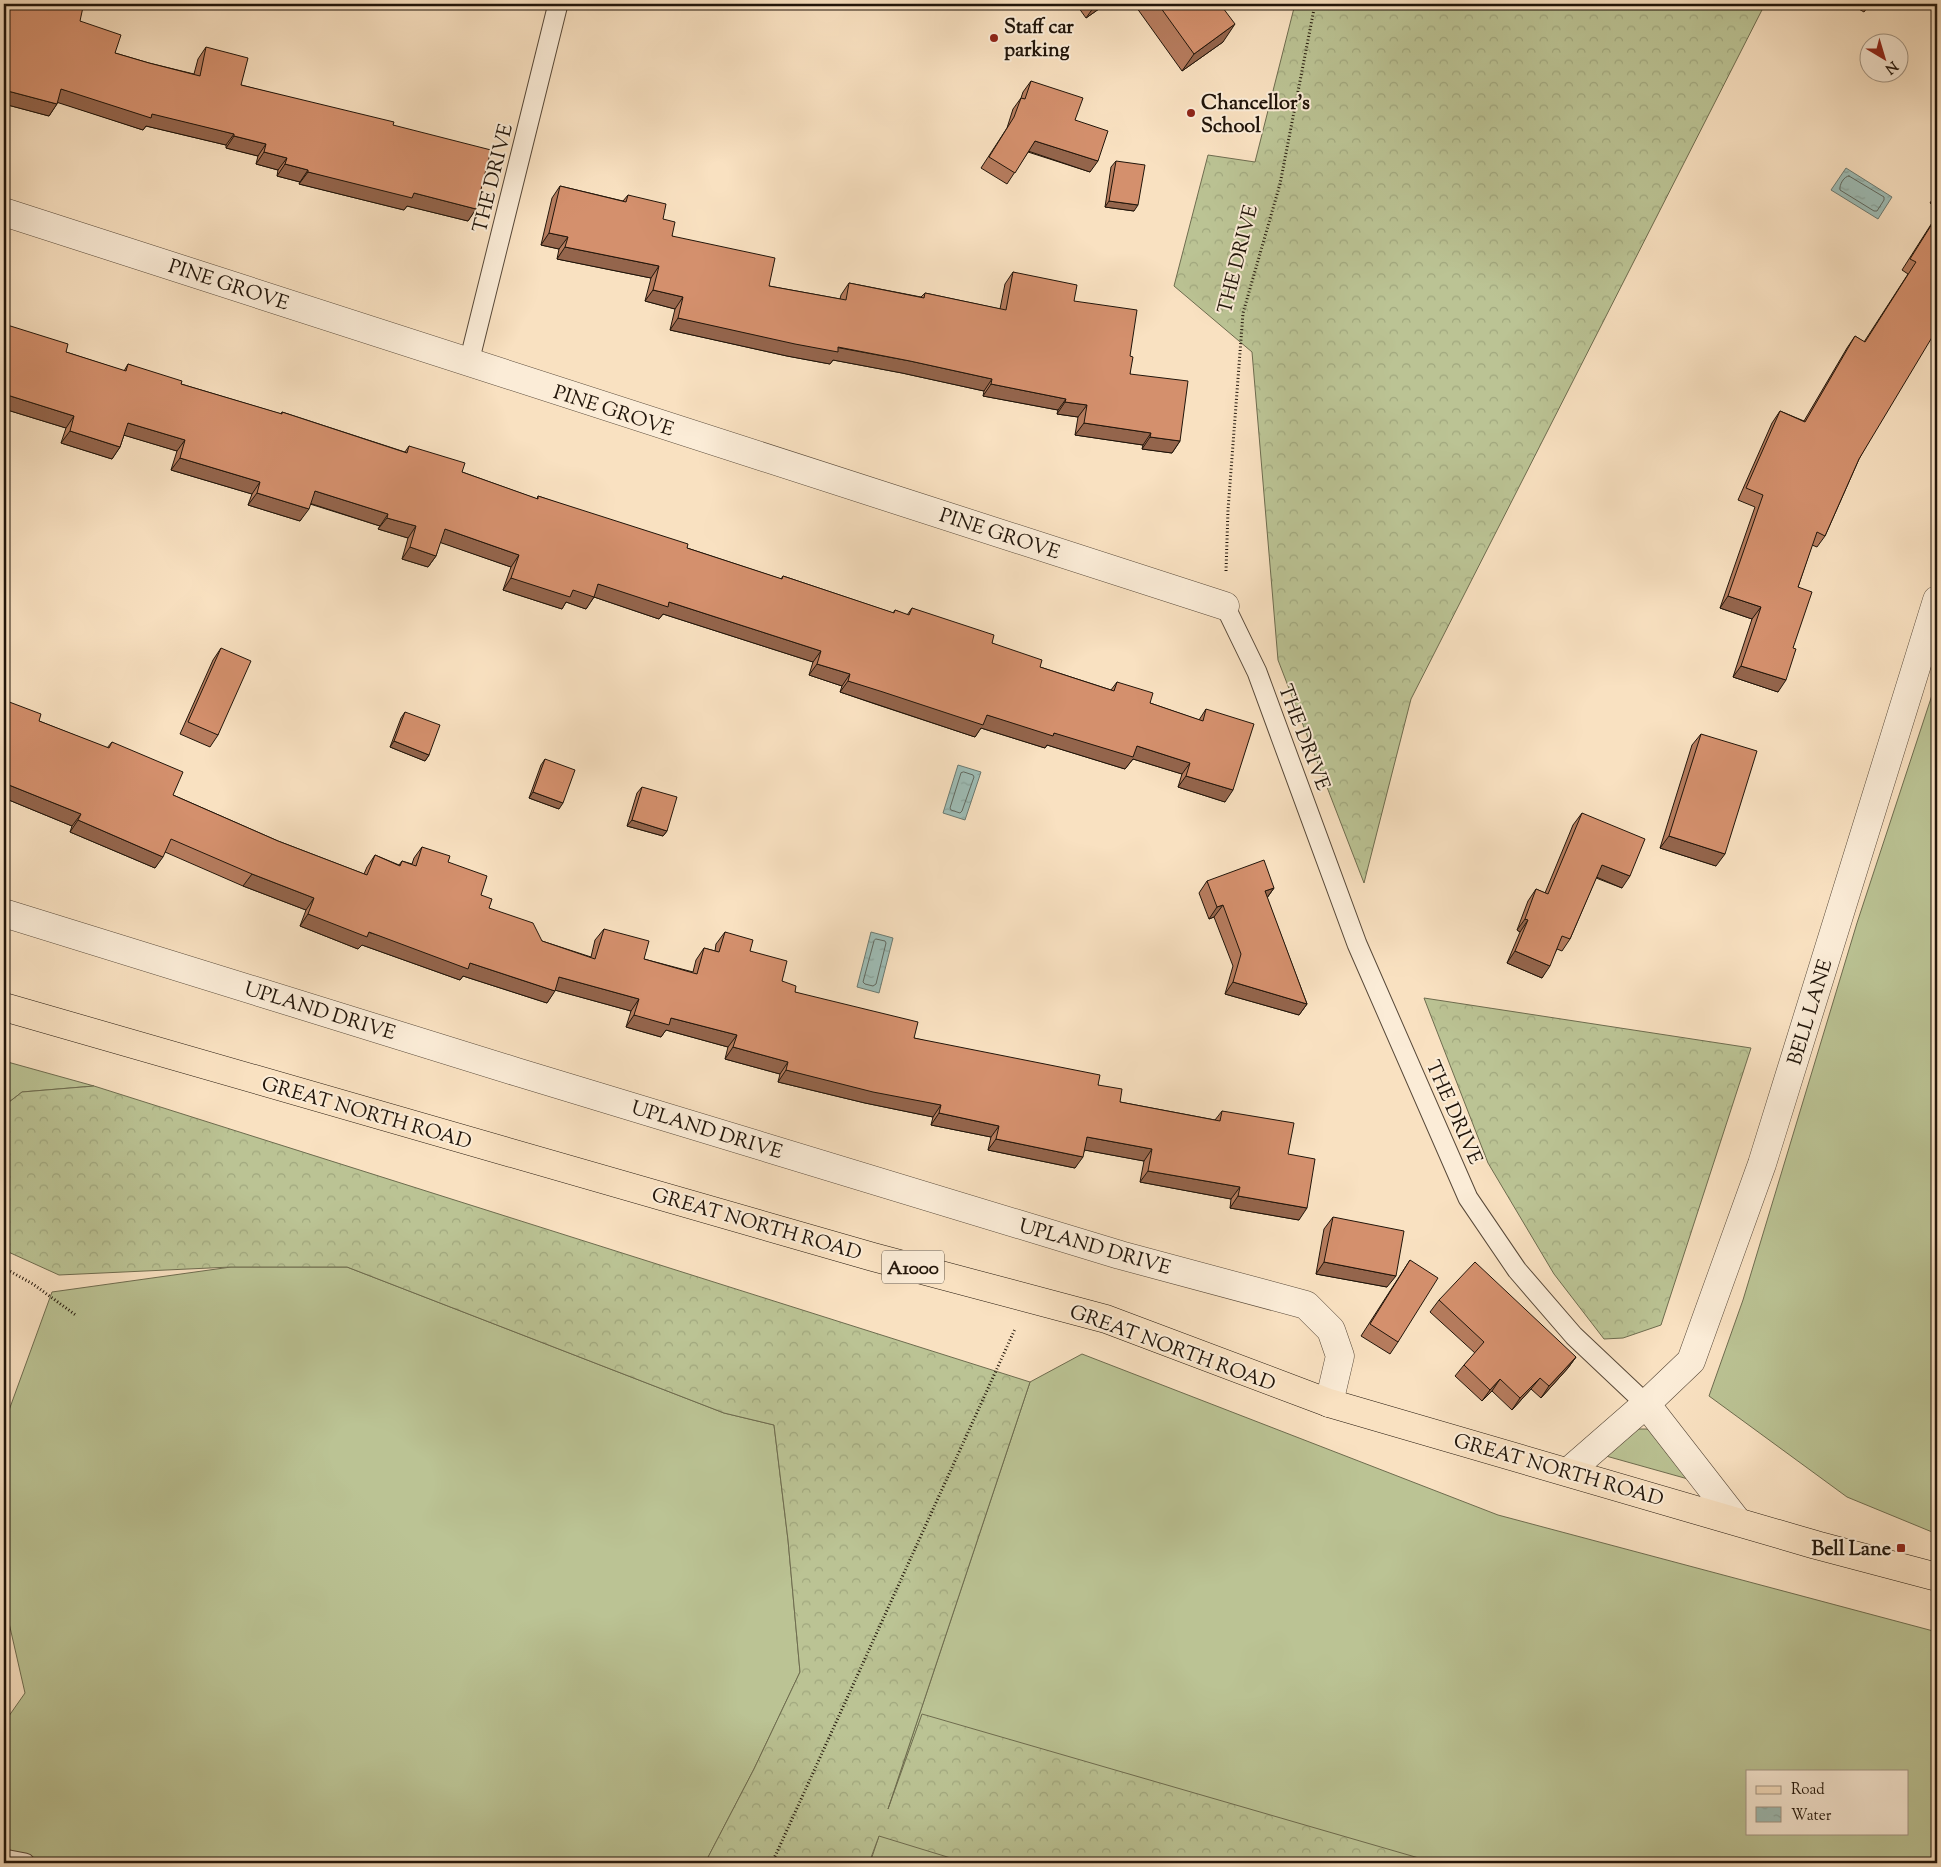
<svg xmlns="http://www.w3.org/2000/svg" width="1941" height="1867" viewBox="0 0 1941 1867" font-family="'Sorts Mill Goudy',serif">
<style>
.grass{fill:#bbc394;stroke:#6e6c4f;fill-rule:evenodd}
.forest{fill:url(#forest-crowns);stroke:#6e6c4f}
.water{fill:url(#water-ripples);stroke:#6c7a71}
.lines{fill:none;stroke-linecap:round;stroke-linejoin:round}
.shore{stroke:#606960;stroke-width:1}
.lane-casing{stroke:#574838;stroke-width:21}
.street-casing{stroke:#574838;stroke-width:29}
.primary-casing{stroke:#21150a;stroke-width:29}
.path{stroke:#21150a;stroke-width:3;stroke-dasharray:1 2.5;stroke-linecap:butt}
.lane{stroke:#fbecd7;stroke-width:19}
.street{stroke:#fbecd7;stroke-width:28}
.primary{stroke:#f9e1c1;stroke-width:28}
.wall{fill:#b67c5e;stroke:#21150a}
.shaded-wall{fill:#94654c;stroke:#21150a}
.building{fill:#d4906d;stroke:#21150a}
.poi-dot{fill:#8f2418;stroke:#fbecd7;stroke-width:2}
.labels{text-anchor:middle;stroke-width:4;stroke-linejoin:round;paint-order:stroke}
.shield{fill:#fbecd7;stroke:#625648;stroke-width:1}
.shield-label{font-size:19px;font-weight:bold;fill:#21150a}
.poi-label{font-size:20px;font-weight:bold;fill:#21150a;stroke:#fbecd7;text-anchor:start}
.street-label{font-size:20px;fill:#21150a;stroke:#fbecd7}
</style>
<defs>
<pattern id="forest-crowns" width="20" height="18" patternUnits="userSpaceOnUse" patternTransform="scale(1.25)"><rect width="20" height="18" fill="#bbc394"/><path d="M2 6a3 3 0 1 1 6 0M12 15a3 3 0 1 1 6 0" fill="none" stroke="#a0a77e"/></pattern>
<pattern id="water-ripples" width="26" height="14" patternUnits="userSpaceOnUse" patternTransform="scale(1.25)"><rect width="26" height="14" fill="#9ebdb6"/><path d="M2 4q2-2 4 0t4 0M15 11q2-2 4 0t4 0" fill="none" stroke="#88a29b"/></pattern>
</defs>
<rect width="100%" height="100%" fill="#f9e1c1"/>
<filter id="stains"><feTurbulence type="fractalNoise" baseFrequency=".004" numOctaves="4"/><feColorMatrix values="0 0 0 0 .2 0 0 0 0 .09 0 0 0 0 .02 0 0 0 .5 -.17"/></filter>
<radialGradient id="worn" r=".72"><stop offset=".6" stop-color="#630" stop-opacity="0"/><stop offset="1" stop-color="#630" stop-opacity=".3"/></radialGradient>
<path class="grass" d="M 1937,680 L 1937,1534 L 1847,1497 L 1709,1396 L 1743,1300 L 1857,923 Z
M 4,1061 L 94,1086 L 22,1092 L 4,1106 Z
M 231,1267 L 347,1267 L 724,1413 L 774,1425 L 788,1540 L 800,1672 L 754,1769 L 705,1863 L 4,1863 L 4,1723 L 25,1693 L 4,1601 L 4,1424 L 52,1292 Z
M 1082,1354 L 1498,1515 L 1937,1632 L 1937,1863 L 870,1863 L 1030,1382 ZM 1747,1771 L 1907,1771 L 1907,1833 L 1747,1833 Z
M 1636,1429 L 1647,1429 L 1658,1434 L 1688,1479 L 1606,1456 Z"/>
<path class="forest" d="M 1295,4 L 1765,4 L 1411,699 L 1364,883 L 1278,660 L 1252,352 L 1174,286 L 1208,155 L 1255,162 Z
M 1424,998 L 1751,1048 L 1661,1325 L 1623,1338 L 1604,1339 L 1554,1274 L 1488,1163 Z
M 94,1086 L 1030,1382 L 888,1809 L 922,1714 L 1436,1863 L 967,1863 L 879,1836 L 869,1863 L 705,1863 L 754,1769 L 800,1672 L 788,1540 L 774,1425 L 724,1413 L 347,1267 L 231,1267 L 59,1275 L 4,1250 L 4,1106 L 22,1092 Z"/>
<path class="water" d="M 1846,168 L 1892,197 L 1878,219 L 1831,190 Z
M 958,765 L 981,772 L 965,820 L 943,813 Z
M 871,932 L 893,938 L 879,993 L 857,987 Z"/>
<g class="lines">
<path class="shore" d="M 1849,176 L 1884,197 L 1884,200 L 1877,211 L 1874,211 L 1840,190 C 1839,185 1844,176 1849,176 Z
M 964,772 L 973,775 L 974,777 L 962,811 L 960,813 L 951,810 L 950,808 L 961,773 Z
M 876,939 L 885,941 L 886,943 L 876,984 L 873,986 L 865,984 L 863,982 L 874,941 Z"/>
<g class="lane-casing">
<path id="lane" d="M 469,362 L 558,4
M 1225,606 L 1257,672 L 1357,944 L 1468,1198 L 1517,1270 L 1574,1336 L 1646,1404
M 4,1859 L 25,1863"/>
</g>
<g class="street-casing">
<path id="street" d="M 4,212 L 1225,606
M 4,913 L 517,1072 L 1120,1255 L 1306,1305 L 1331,1330 L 1340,1356 L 1329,1403
M 1646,1404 L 1737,1521
M 1568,1472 L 1646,1404 L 1691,1361 L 1762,1164 L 1937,600"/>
</g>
<g class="primary-casing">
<path id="primary" d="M 4,1007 L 873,1257 L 1106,1319 L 1329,1403 L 1816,1545 L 1937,1577"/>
</g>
<path class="path" d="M 1226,571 L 1228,510 L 1243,313 L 1280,184 L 1315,4
M 4,1268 L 33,1284 L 77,1316
M 772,1863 L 1015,1329"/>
<use href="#lane" class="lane"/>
<use href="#street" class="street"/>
<use href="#primary" class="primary"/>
</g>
<path class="wall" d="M 4,4 L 80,21 L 115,53 L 149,63 L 194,74 L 198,59 L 206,47 L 241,85 L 393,125 L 476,209 L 468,221 L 407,206 L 404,210 L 299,184 L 300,182 L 277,176 L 278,170 L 256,164 L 258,156 L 226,148 L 226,145 L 146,126 L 143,130 L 58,102 L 49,116 L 4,104 Z
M 1076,4 L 1106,4 L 1086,18 Z
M 1134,4 L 1220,4 L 1223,42 L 1182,71 Z
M 1850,4 L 1870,4 L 1864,12 Z
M 1031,81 L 1075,120 L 1090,172 L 1028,152 L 1007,184 L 981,168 L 1007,128 L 1013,109 L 1021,98 L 1023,92 Z
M 1116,161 L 1134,211 L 1105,207 L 1111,167 Z
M 560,186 L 623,201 L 628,195 L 663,219 L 672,236 L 769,286 L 840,299 L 841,295 L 849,283 L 921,297 L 925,293 L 1000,309 L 1005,284 L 1013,272 L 1074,301 L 1130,356 L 1130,374 L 1180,441 L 1172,453 L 1142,449 L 1143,445 L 1075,435 L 1078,417 L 1057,414 L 1058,410 L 983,396 L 984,391 L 902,373 L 833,360 L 830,364 L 787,356 L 670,330 L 675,309 L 645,301 L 651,278 L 557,259 L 559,249 L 541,245 L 552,198 Z
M 1937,192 L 1937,208 L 1930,203 Z
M 1937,215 L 1937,318 L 1859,459 L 1825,536 L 1817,547 L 1812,545 L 1798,587 L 1778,692 L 1733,677 L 1752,619 L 1720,608 L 1755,507 L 1738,500 L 1772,423 L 1780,411 L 1804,421 L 1847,348 L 1855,336 L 1864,342 L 1908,274 L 1902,270 Z
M 4,324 L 66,352 L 124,371 L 128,364 L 181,384 L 281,414 L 282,412 L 405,452 L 409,446 L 462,472 L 537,499 L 538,496 L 687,548 L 781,579 L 783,576 L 893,613 L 895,610 L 907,615 L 912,608 L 992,643 L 1040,667 L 1111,690 L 1117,682 L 1150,703 L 1199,720 L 1206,709 L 1225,802 L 1178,787 L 1182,774 L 1133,759 L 1125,769 L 1047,745 L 1045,748 L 981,728 L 975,737 L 875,704 L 840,692 L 842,686 L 809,675 L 813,662 L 663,614 L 659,619 L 594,597 L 586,609 L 566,602 L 562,609 L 503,590 L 511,567 L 440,542 L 436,556 L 428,567 L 402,559 L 408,538 L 378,529 L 380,526 L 310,504 L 300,521 L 248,505 L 252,494 L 171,470 L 177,451 L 124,435 L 120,447 L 112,459 L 61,443 L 66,428 L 4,409 Z
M 221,648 L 218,735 L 210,747 L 180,734 L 213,660 Z
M 4,700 L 39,721 L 107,748 L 112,742 L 173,795 L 278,841 L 364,874 L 367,867 L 375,855 L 399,865 L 402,861 L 412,864 L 414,858 L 422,847 L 448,862 L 481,895 L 489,908 L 542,941 L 591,957 L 595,940 L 604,929 L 644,959 L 693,972 L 696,960 L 704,948 L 715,951 L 716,944 L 725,932 L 750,951 L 782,981 L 795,992 L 914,1038 L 1098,1085 L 1120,1102 L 1215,1120 L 1222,1111 L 1288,1154 L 1299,1220 L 1230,1208 L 1231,1199 L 1140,1182 L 1144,1161 L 1085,1150 L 1075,1168 L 988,1150 L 991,1137 L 931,1125 L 933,1117 L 865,1103 L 778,1082 L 780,1074 L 725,1059 L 728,1047 L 666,1030 L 661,1037 L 626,1027 L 631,1011 L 555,990 L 547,1003 L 463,976 L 460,980 L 362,945 L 358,949 L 300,926 L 306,910 L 243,886 L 165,852 L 155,868 L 70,832 L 72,826 L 4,798 Z
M 405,712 L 429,755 L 425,761 L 390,747 L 401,718 Z
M 1701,734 L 1716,866 L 1660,848 L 1692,745 Z
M 545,759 L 559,809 L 529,798 L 541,765 Z
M 642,787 L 667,831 L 663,836 L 627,826 L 637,793 Z
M 1582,813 L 1622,888 L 1596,878 L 1570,939 L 1562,951 L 1557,949 L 1542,978 L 1507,963 L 1520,932 L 1517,930 L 1528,901 L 1536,889 L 1545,893 L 1573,825 Z
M 1207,881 L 1274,888 L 1267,898 L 1307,1004 L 1299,1015 L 1225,994 L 1233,966 L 1214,917 L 1209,919 L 1199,893 Z
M 1333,1217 L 1387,1287 L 1316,1274 L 1324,1229 Z
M 1410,1260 L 1398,1342 L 1390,1354 L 1361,1336 Z
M 1439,1300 L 1576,1357 L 1568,1368 L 1541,1398 L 1531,1389 L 1512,1410 L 1492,1391 L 1482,1401 L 1455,1376 L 1464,1365 L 1475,1353 L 1430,1312 Z"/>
<path class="shaded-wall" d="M 1096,4 L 1106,4 L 1086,18 Z
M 1235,24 L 1223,42 L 1182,71 L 1194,54 Z
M 61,89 L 234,134 L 226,145 L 146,126 L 143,130 L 53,101 Z
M 4,90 L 57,104 L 49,116 L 4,104 Z
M 234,136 L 266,144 L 258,156 L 226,148 Z
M 1035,141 L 1098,161 L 1090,172 L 1028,151 Z
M 264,152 L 287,158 L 278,170 L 256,164 Z
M 285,164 L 308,170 L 300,182 L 277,176 Z
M 308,172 L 414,193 L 476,209 L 468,221 L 407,206 L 404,210 L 299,184 Z
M 1109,201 L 1138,205 L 1134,211 L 1105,207 Z
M 549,233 L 568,237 L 559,249 L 541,245 Z
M 565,247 L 659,266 L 651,278 L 557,259 Z
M 653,290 L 683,297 L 675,309 L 645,301 Z
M 678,318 L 910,361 L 992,379 L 984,391 L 902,373 L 833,360 L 830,364 L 787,356 L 670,330 Z
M 991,384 L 1066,399 L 1058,410 L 983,396 Z
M 4,394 L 74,416 L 66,428 L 4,409 Z
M 1065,402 L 1087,405 L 1078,417 L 1057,414 Z
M 128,423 L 185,440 L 177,451 L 120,434 Z
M 1084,423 L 1151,433 L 1143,445 L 1075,435 Z
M 70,431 L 120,447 L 112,459 L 61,443 Z
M 1150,437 L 1180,441 L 1172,453 L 1142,449 Z
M 180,458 L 260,482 L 252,494 L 171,470 Z
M 315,491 L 388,514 L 380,526 L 306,502 Z
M 257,493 L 309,509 L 300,521 L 248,505 Z
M 387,518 L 416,526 L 408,538 L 378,529 Z
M 445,529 L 519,555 L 511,567 L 436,541 Z
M 410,547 L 436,556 L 428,567 L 402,559 Z
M 511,578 L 573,590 L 598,584 L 669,602 L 821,651 L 813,662 L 663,614 L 659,619 L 594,597 L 586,609 L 566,602 L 562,609 L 503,590 Z
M 1728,596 L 1761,607 L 1752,619 L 1720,608 Z
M 817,664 L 850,674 L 842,686 L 809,675 Z
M 1741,666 L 1786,680 L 1778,692 L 1733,677 Z
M 848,681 L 987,715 L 1054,733 L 1137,746 L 1190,763 L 1182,774 L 1133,759 L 1125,769 L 1047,745 L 1045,748 L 981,728 L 975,737 L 840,692 Z
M 394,741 L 429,755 L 425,761 L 390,747 Z
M 1186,776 L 1233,790 L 1225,802 L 1178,787 Z
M 4,783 L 81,814 L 72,826 L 4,798 Z
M 533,792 L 563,803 L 559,809 L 529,798 Z
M 78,820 L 163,857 L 155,868 L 70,832 Z
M 632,820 L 667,831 L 663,836 L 627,826 Z
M 1669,836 L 1725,854 L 1716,866 L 1660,848 Z
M 1602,865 L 1630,876 L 1622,888 L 1594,876 Z
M 252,874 L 314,898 L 306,910 L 243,886 Z
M 1274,888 L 1266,899 L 1265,891 Z
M 1223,905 L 1214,917 L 1209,919 L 1217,907 Z
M 308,914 L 470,963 L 555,991 L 547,1003 L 463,976 L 460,980 L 362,945 L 358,949 L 300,926 Z
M 1525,919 L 1528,920 L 1520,932 L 1517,930 Z
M 1515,951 L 1550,966 L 1542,978 L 1507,963 Z
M 559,977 L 639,999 L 631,1011 L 551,989 Z
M 1233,982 L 1307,1004 L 1299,1015 L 1225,994 Z
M 634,1015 L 671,1018 L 737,1035 L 728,1047 L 666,1030 L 661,1037 L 626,1027 Z
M 733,1047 L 788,1062 L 780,1074 L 725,1059 Z
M 786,1070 L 941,1105 L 933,1117 L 865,1103 L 778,1082 Z
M 939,1113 L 999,1126 L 991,1137 L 931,1125 Z
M 1087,1137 L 1152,1149 L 1144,1161 L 1079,1149 Z
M 996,1139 L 1083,1157 L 1075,1168 L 988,1150 Z
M 1148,1171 L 1240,1187 L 1231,1199 L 1140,1182 Z
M 1238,1196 L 1307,1208 L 1299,1220 L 1230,1208 Z
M 1324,1262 L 1396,1276 L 1387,1287 L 1316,1274 Z
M 1576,1357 L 1568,1368 L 1541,1398 L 1549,1386 Z
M 1540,1378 L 1531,1389 L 1512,1410 L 1520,1398 Z
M 1500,1379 L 1492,1391 L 1482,1401 L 1490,1390 Z"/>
<path class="building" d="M 4,4 L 70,4 L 83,7 L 80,21 L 121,35 L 115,53 L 149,63 L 200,76 L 206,47 L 248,58 L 241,85 L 394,122 L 393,125 L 491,150 L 476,209 L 414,193 L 412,198 L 308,172 L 308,170 L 285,164 L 287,158 L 264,152 L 266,144 L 234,136 L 234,134 L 152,114 L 151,118 L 61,89 L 57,104 L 4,90 Z
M 1158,4 L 1220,4 L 1235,24 L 1194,54 Z
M 1864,4 L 1870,4 L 1868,6 Z
M 1031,81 L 1083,98 L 1075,120 L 1108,131 L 1098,161 L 1035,141 L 1015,173 L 989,157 L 1014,117 L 1021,98 L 1025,99 Z
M 1116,161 L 1145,165 L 1138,205 L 1109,201 Z
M 560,186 L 626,202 L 628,195 L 666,204 L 663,219 L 675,222 L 672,236 L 775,258 L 769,286 L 846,300 L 849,283 L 924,298 L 925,293 L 1006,310 L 1013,272 L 1077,285 L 1074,301 L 1137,310 L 1130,356 L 1133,357 L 1130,374 L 1188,381 L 1180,441 L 1150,437 L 1151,433 L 1084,423 L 1087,405 L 1065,402 L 1066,399 L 991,384 L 992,379 L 910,361 L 838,347 L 838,352 L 795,344 L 678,318 L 683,297 L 653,290 L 659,266 L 565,247 L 568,237 L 549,233 Z
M 1937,216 L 1937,318 L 1934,323 L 1937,325 L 1937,329 L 1859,459 L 1825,536 L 1817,532 L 1798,587 L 1812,592 L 1793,648 L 1796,649 L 1786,680 L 1741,666 L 1761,607 L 1728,596 L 1763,495 L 1746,488 L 1780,411 L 1805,422 L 1855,336 L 1865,342 L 1916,262 L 1910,259 Z
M 4,324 L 68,344 L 66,352 L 126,371 L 128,364 L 182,381 L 181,384 L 282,414 L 282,412 L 407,453 L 409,446 L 465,463 L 462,472 L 538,499 L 538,496 L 688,544 L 687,548 L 782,579 L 783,576 L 894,613 L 895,610 L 909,615 L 912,608 L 994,635 L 992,643 L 1042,660 L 1040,667 L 1114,691 L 1117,682 L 1153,693 L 1150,703 L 1203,721 L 1206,709 L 1254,724 L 1233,790 L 1186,776 L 1190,763 L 1137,746 L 1133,757 L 1054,733 L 1053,736 L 987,715 L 983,725 L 883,692 L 848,681 L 850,674 L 817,664 L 821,651 L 669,602 L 668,607 L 598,584 L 594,597 L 573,590 L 570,597 L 511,578 L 519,555 L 445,529 L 436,556 L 410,547 L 416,526 L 387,518 L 388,514 L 315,491 L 309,509 L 257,493 L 260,482 L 180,458 L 185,440 L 128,423 L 120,447 L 70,431 L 74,416 L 4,394 Z
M 221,648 L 251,661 L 218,735 L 188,722 Z
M 4,700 L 41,714 L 39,721 L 109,748 L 112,742 L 183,772 L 173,795 L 278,841 L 367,875 L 375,855 L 400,866 L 402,861 L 416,866 L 422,847 L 450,856 L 448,862 L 487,876 L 481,895 L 492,899 L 489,908 L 533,923 L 542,941 L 595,959 L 604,929 L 649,941 L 644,959 L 697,974 L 704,948 L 719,952 L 725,932 L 753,940 L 750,951 L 787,961 L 782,981 L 796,986 L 795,992 L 918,1022 L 914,1038 L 1100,1075 L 1098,1085 L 1122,1089 L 1120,1102 L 1220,1121 L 1222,1111 L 1294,1123 L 1288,1154 L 1315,1159 L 1307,1208 L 1238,1196 L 1240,1187 L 1148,1171 L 1152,1149 L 1087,1137 L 1083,1157 L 996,1139 L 999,1126 L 939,1113 L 941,1105 L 873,1092 L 786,1070 L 788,1062 L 733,1047 L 737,1035 L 671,1018 L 669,1025 L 634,1015 L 639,999 L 559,977 L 555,991 L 470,963 L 468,969 L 369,932 L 367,937 L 308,914 L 314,898 L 252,874 L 171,839 L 163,857 L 78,820 L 81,814 L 4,783 Z
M 405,712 L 440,725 L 429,755 L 394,741 Z
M 1701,734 L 1757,751 L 1725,854 L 1669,836 Z
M 545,759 L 575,770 L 563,803 L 533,792 Z
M 642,787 L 677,797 L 667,831 L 632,820 Z
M 1582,813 L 1645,839 L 1630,876 L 1602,865 L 1570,939 L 1562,936 L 1550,966 L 1515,951 L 1528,920 L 1525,919 L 1536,889 L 1548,894 Z
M 1264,860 L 1274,888 L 1265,891 L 1307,1004 L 1233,982 L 1241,954 L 1223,905 L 1217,907 L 1207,881 Z
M 1333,1217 L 1404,1231 L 1396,1276 L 1324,1262 Z
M 1410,1260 L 1438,1278 L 1398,1342 L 1370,1324 Z
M 1475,1262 L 1576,1357 L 1549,1386 L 1540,1378 L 1520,1398 L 1500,1379 L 1490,1390 L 1464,1365 L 1484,1342 L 1439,1300 Z"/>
<g class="poi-dot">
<circle cx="994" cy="38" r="5"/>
<circle cx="1191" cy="113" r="5"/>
<rect x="1896" y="1543" width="10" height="10" rx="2.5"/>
</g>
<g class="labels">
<rect class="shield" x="882" y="1250.5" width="62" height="33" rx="4"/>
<g class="shield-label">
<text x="913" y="1274">A1000</text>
</g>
<g class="poi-label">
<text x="1004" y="33">Staff car<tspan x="1004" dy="23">parking</tspan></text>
<text x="1201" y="109">Chancellor's<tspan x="1201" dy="23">School</tspan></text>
<text x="1891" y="1555" text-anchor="end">Bell Lane</text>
</g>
<g class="street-label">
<text transform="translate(492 178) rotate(-76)" y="7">THE DRIVE</text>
<text transform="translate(1237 259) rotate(-76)" y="7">THE DRIVE</text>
<text transform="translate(229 284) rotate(18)" y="7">PINE GROVE</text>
<text transform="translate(614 410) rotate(18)" y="7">PINE GROVE</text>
<text transform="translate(1000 533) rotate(18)" y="7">PINE GROVE</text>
<text transform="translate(1305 737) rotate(69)" y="7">THE DRIVE</text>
<text transform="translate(320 1010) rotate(17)" y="7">UPLAND DRIVE</text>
<text transform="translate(1809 1012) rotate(-73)" y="7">BELL LANE</text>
<text transform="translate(367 1112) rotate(16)" y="7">GREAT NORTH ROAD</text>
<text transform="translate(1455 1112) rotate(66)" y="7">THE DRIVE</text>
<text transform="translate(707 1129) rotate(17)" y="7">UPLAND DRIVE</text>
<text transform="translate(757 1223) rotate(16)" y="7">GREAT NORTH ROAD</text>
<text transform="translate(1095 1246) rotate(16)" y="7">UPLAND DRIVE</text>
<text transform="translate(1173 1347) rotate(20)" y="7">GREAT NORTH ROAD</text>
<text transform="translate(1559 1469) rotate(16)" y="7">GREAT NORTH ROAD</text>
</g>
</g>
<rect width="1941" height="1867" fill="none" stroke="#f9e1c1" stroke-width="20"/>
<rect x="5" y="5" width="1931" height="1857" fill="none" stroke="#21150a" stroke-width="2.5"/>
<rect x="10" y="10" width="1921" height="1847" fill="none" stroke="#21150a"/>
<rect x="1746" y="1770" width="162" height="65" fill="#fbecd7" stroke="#a49685"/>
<rect x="1756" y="1786" width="25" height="8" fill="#f9e1c1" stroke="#a49685"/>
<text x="1791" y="1794" font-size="15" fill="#21150a">Road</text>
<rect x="1756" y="1807" width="25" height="15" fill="url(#water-ripples)" stroke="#a49685"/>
<text x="1791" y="1820" font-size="15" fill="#21150a">Water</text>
<g transform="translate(1884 58) rotate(142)"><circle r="24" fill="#fbecd7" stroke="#a49685"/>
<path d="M0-4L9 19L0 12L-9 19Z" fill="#8f2418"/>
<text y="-8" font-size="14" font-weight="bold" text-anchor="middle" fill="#21150a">N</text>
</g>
<rect width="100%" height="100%" filter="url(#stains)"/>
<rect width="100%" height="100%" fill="url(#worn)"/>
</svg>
